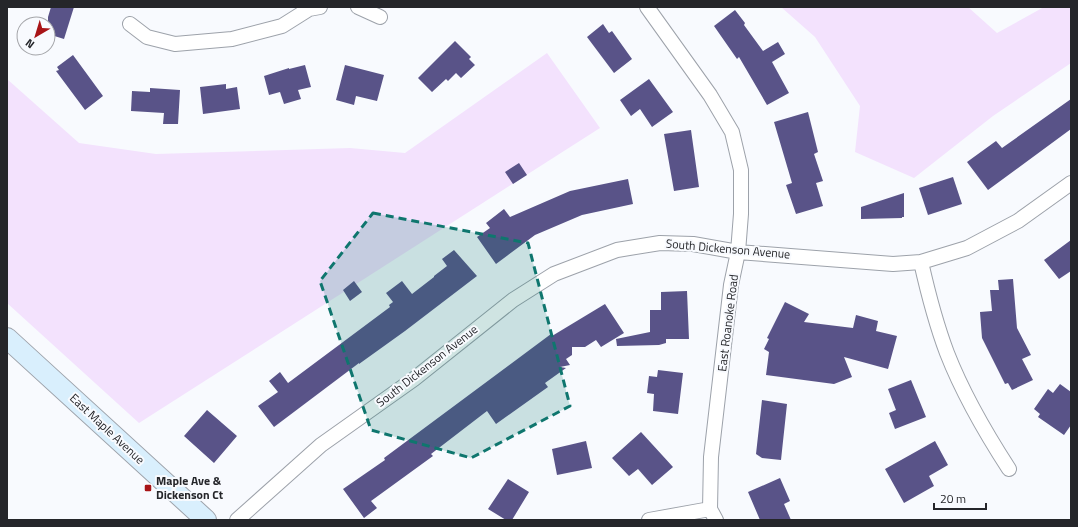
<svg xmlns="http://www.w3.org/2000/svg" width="1078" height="527" viewBox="0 0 1078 527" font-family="'Titillium Web',sans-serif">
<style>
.green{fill:#f3e2fd}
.building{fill:#595388}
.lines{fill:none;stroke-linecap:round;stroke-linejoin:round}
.minor-casing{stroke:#9da2aa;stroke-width:16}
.secondary-casing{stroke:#9da2aa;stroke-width:22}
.minor{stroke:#fff;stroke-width:14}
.secondary{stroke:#d9effd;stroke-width:20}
.marked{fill:#0f766e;fill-opacity:0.2;stroke:#0f766e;stroke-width:3;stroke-dasharray:8 5;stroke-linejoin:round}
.poi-dot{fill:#a81417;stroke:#f8fafe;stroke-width:1.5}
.labels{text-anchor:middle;stroke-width:4;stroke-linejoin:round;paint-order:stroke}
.street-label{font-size:12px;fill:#25262a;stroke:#f8fafe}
.poi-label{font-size:12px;font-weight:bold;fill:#25262a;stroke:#f8fafe;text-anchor:start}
</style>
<rect width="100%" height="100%" fill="#f8fafe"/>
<path class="green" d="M 781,7 L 968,7 L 997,33 L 1044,7 L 1071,7 L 1071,63 L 993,116 L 914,178 L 855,152 L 860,106 L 815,37 Z
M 547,53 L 600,128 L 139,423 L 7,303 L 7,79 L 79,143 L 156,154 L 350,148 L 405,153 Z"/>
<path class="building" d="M 51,7 L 74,7 L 64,39 L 48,34 L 48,17 Z
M 735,10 L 745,23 L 744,25 L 763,51 L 778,42 L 785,54 L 772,62 L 789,93 L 767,105 L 739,57 L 737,59 L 714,26 Z
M 603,24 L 609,33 L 612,31 L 632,59 L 614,73 L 587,37 Z
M 455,41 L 471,57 L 469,59 L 475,65 L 461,78 L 456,73 L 448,81 L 446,79 L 432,92 L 418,78 Z
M 73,55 L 103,96 L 85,110 L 56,71 L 59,70 L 57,67 Z
M 305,65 L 311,87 L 298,90 L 301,99 L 284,104 L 280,92 L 269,95 L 264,76 L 289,68 L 289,69 Z
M 345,65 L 384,75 L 377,101 L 356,96 L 354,105 L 336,100 Z
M 649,79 L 673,112 L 652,127 L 640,109 L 631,116 L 620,100 Z
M 226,84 L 226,89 L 237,87 L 240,109 L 203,114 L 200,87 Z
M 150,88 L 180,90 L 178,124 L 163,124 L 164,113 L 131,111 L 132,91 L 150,92 Z
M 1071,99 L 1071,129 L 988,190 L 967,162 L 996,141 L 1002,148 Z
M 808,112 L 818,152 L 814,154 L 823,181 L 816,183 L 823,206 L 796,214 L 786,185 L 792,183 L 774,122 Z
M 691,130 L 699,187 L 674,191 L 664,134 Z
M 519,163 L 527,175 L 513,184 L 505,172 Z
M 953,177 L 962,204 L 928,215 L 919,188 Z
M 628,179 L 633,204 L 582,215 L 535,235 L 496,264 L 477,237 L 490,228 L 486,223 L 504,209 L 510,217 L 570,191 Z
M 904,193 L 904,217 L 902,217 L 902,218 L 861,219 L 861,207 Z
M 1071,240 L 1071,271 L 1059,279 L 1044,260 Z
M 454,250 L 477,276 L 405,331 L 359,364 L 359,363 L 274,427 L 258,406 L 278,392 L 269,381 L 280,372 L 288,383 L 390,307 L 389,305 L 393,302 L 386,293 L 402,281 L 412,294 L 434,277 L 434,276 L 447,266 L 442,259 Z
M 1013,279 L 1017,328 L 1031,355 L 1022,359 L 1033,380 L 1012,390 L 1008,383 L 1005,384 L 982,338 L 980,312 L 992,311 L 990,290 L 999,290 L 998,280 Z
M 354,281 L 362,292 L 350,301 L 343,290 Z
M 687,291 L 689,339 L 666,339 L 666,343 L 659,345 L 617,346 L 616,339 L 650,332 L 650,310 L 661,310 L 661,292 Z
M 785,302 L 809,314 L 804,322 L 853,328 L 856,315 L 878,321 L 876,331 L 897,336 L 888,369 L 844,357 L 852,377 L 834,384 L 766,375 L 769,352 L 764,349 L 769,339 L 767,338 Z
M 605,304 L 624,333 L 601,347 L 596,340 L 585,347 L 572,347 L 572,355 L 566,359 L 570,365 L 560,367 L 566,368 L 545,383 L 548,387 L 496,424 L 487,411 L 431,454 L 433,456 L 371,501 L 377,508 L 364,518 L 343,489 L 385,460 L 384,458 L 551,334 L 552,336 Z
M 658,370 L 683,373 L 678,414 L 653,411 L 654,394 L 647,393 L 649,376 L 657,377 Z
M 911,380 L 926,417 L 895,429 L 889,413 L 896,410 L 888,389 Z
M 1060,384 L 1071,392 L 1071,425 L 1064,435 L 1038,417 L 1040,414 L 1034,409 L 1048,389 L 1053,393 Z
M 762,400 L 787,404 L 781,460 L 762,458 L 756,454 Z
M 207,410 L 237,436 L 214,463 L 184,436 Z
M 641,432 L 673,467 L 652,485 L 638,469 L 629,476 L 612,458 Z
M 586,441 L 592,468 L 557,475 L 552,449 Z
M 935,441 L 948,465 L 929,476 L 934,486 L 904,503 L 885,469 Z
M 780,478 L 790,501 L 784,504 L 791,520 L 760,520 L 748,492 Z
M 508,479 L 529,492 L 512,520 L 506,520 L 488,509 Z"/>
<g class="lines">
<g class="minor-casing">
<path id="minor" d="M 358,7 L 380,17
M 647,7 L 710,95 L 732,132 L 741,170 L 741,214 L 738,252 L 731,285 L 711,457 L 710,509 L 716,520
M 130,24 L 147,37 L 175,44 L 232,39 L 282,26 L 309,9 L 320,7
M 921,262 C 928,293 936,324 947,353 C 963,394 985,432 1009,469
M 237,520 L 321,445 L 414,379 L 513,300 L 554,274 L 617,250 L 660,243 L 693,244 L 738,252 L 893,264 L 921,262 L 967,248 L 1018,221 L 1071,183
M 649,520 L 710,509"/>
</g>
<g class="secondary-casing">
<path id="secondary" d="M 7,338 L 206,520"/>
</g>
<use href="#minor" class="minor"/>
<use href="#secondary" class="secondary"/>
</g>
<path class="marked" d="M 373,213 L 528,243 L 570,406 L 471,458 L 371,430 L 320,281 Z"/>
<rect class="poi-dot" x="144" y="484" width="8" height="8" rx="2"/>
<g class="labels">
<g class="street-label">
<text transform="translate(728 249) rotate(5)" y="4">South Dickenson Avenue</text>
<text transform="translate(728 323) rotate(-83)" y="4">East Roanoke Road</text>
<text transform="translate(427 366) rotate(-38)" y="4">South Dickenson Avenue</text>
<text transform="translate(107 429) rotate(43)" y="4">East Maple Avenue</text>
</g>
<g class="poi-label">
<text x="156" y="485">Maple Ave &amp;<tspan x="156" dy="14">Dickenson Ct</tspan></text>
</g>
</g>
<rect width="1078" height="527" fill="none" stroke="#25262a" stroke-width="16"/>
<g transform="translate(36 36) rotate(218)"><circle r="19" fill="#f8fafe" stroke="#a4a5a9"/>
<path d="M0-3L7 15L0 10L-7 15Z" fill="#a81417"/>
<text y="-6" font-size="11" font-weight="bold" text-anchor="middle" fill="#25262a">N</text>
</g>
<path d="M934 503v6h52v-6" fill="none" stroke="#25262a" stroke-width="2"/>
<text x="940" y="503" font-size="12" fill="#25262a" stroke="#f8fafe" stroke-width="3" paint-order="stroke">20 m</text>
</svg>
